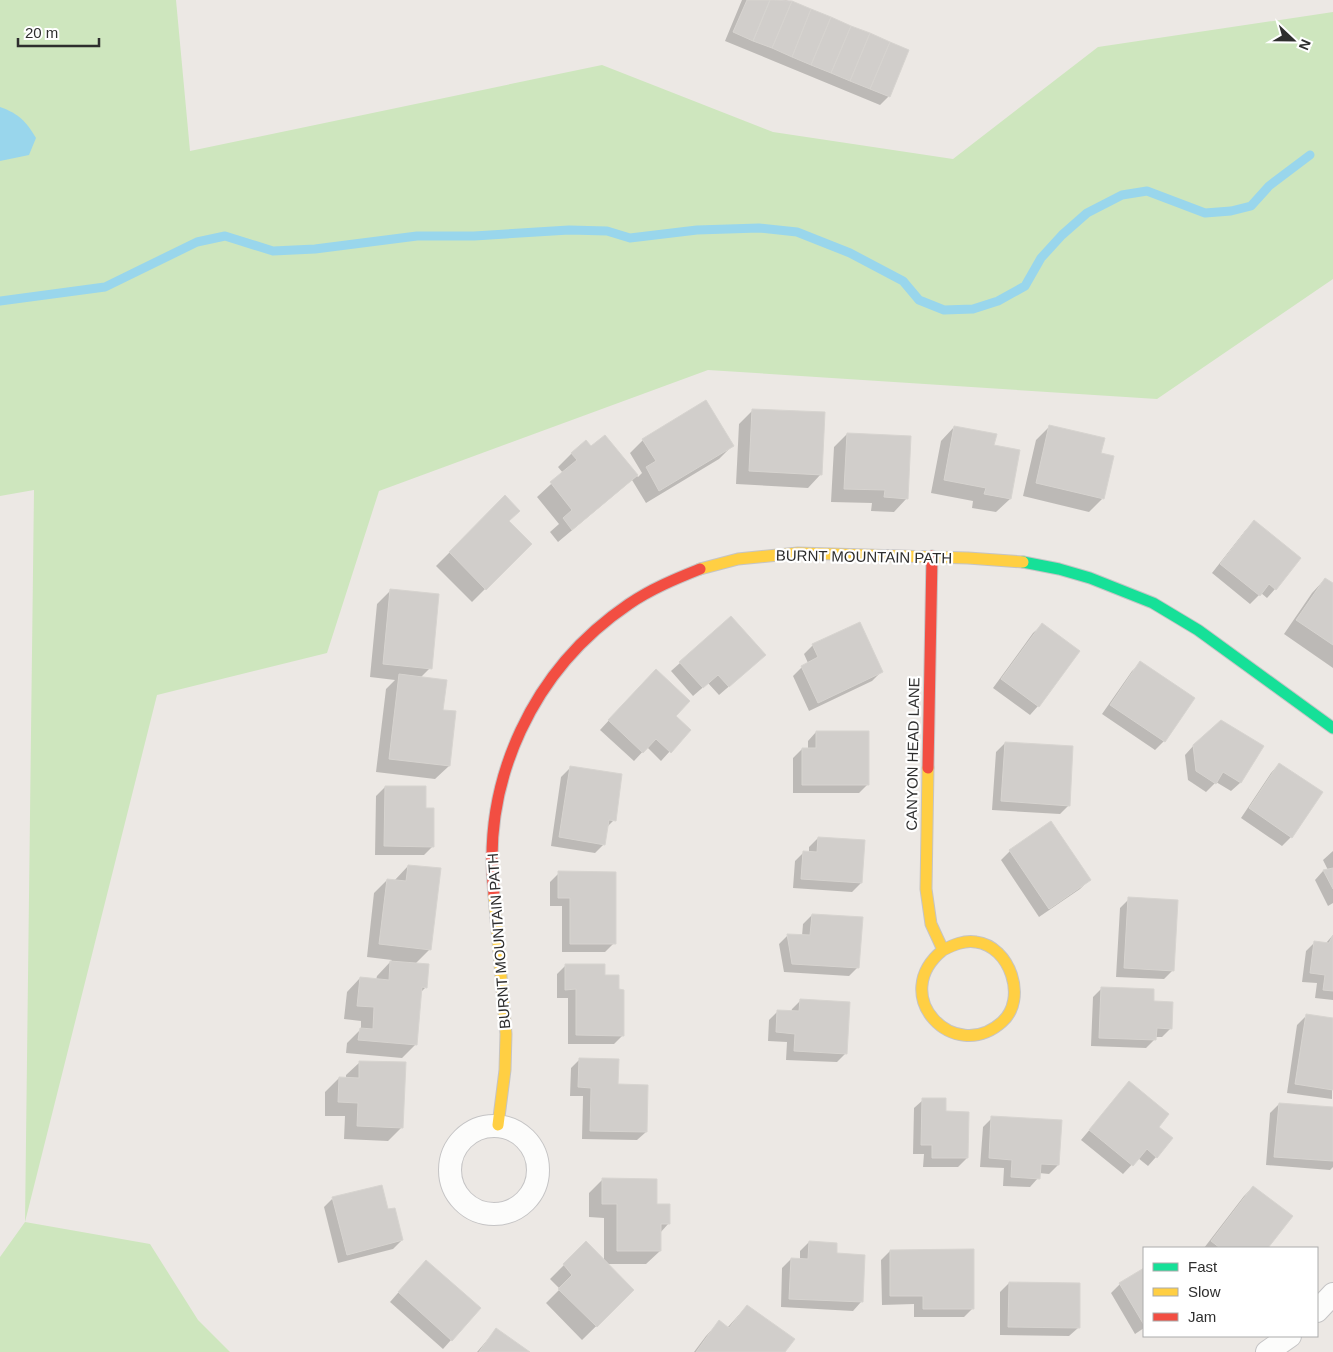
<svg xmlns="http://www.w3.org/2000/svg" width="1333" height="1352" viewBox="0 0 1333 1352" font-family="Arial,sans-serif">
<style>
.green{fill:#cee6be}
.water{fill:#99d6ec}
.shadow{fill:#0003}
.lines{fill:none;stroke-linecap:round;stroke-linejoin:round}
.stream{stroke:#99d6ec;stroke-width:9}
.building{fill:#d1cecb;stroke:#d7d4d0}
.street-casing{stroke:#c5c4c5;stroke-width:24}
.fast-casing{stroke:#c5c4c5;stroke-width:13}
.slow-casing{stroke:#c5c4c5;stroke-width:13}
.jam-casing{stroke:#c5c4c5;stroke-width:13}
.street{stroke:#fcfcfb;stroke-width:22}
.fast{stroke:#16e098;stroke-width:11}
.slow{stroke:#ffcf43;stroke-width:11}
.jam{stroke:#f24e42;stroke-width:11}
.labels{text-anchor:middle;stroke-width:4.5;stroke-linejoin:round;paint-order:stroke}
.street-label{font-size:15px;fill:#2e2e2e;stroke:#fff}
</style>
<rect width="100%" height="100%" fill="#ece8e4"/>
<path class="green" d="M 0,0 L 176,0 L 190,151 L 602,65 L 773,132 L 953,159 L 1098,47 L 1333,12 L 1333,279 L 1157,399 L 708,370 L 379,491 L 327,653 L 157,695 L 25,1222 L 150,1244 L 198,1320 L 230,1352 L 0,1352 L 0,1257 L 25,1222 L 34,490 L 0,496 Z"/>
<path class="water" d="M 0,107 C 19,114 25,120 36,138 L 29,155 L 0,161 Z"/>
<path class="shadow" d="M 742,0 L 786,0 L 908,50 L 889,96 L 880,105 L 725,41 Z
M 752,411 L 821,474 L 808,488 L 736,484 L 739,424 Z
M 1050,426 L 1099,454 L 1103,498 L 1089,512 L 1023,496 L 1036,440 Z
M 954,427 L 993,446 L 1010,499 L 996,512 L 972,508 L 973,501 L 931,493 L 941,441 Z
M 847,434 L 907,498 L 894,512 L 871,511 L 872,503 L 831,502 L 834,447 Z
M 605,437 L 638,477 L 642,473 L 630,453 L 643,440 L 732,446 L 719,459 L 646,503 L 632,480 L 558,542 L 550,532 L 559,524 L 537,497 L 563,473 L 558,467 L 571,454 L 586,442 L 591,448 Z
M 505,497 L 507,521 L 530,544 L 472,602 L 436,566 Z
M 1254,522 L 1275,589 L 1267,598 L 1261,593 L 1250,604 L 1212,573 L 1245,531 Z
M 1325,579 L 1333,585 L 1333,668 L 1284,634 L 1312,593 Z
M 390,591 L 430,668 L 420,678 L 442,711 L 449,766 L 435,779 L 376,772 L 386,689 L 395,680 L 370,677 L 377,604 Z
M 1042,625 L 1038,706 L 1030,715 L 993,688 L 1033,633 Z
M 813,645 L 881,672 L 872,681 L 809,711 L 793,676 L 802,667 L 808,663 L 804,654 Z
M 680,663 L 755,664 L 719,695 L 708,683 L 693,696 L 671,671 Z
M 1141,663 L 1193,698 L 1164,741 L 1155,750 L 1102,714 L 1132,671 Z
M 647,679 L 675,716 L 689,730 L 661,761 L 647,747 L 634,761 L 600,730 Z
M 816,732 L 868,784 L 859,793 L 793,793 L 793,758 L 802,749 L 808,749 L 808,741 Z
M 1005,743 L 1069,805 L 1060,814 L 992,810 L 996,752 Z
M 1194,745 L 1262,747 L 1240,783 L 1231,791 L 1216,782 L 1206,792 L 1188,780 L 1185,755 Z
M 1279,764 L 1291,837 L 1282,846 L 1241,818 L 1271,773 Z
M 570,768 L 614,820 L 606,828 L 604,844 L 595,853 L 551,846 L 561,777 Z
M 385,787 L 424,810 L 433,846 L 424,855 L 375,855 L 376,796 Z
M 818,838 L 861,883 L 852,892 L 793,888 L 795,861 L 804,852 L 809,853 L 809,847 Z
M 1010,851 L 1089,880 L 1080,889 L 1039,917 L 1001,860 Z
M 1333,851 L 1333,903 L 1328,906 L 1315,880 L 1323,871 L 1328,870 L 1323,860 Z
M 408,866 L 430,949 L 415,964 L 426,987 L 420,993 L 416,1044 L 402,1058 L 346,1053 L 347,1043 L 361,1029 L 361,1021 L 344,1019 L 347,992 L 360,978 L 376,980 L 377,976 L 392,960 L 367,957 L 374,893 L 387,880 L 394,881 Z
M 559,873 L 614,943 L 605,952 L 562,952 L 562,906 L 550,906 L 550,882 Z
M 1129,899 L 1173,970 L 1164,979 L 1116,977 L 1120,908 Z
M 812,915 L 858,967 L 849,976 L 784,972 L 779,944 L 788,935 L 802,936 L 803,924 Z
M 1333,935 L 1333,1000 L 1315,998 L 1317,983 L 1302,982 L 1306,951 L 1315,942 L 1326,943 Z
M 566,965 L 603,976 L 623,1035 L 614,1044 L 568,1044 L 568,998 L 557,998 L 557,974 Z
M 1102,988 L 1153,1002 L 1171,1028 L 1162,1037 L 1155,1037 L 1155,1039 L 1146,1048 L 1091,1046 L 1093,997 Z
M 801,1000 L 845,1054 L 837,1062 L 786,1060 L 787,1042 L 768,1041 L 769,1020 L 778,1011 L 791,1012 L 792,1009 Z
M 1306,1016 L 1333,1020 L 1332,1099 L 1287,1093 L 1297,1025 Z
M 580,1059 L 617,1086 L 646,1132 L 637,1140 L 582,1139 L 583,1096 L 570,1096 L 571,1068 Z
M 360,1062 L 402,1127 L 388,1141 L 344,1139 L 345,1116 L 325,1116 L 325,1092 L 339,1078 L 346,1078 L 346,1075 Z
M 1129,1083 L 1158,1127 L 1156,1157 L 1148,1166 L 1138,1158 L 1123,1174 L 1081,1140 Z
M 923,1100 L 945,1112 L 967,1158 L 958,1167 L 923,1167 L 924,1154 L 913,1154 L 914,1108 Z
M 1279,1104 L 1333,1109 L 1333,1167 L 1330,1170 L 1266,1165 L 1270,1113 Z
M 992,1118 L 1058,1165 L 1049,1174 L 1039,1173 L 1038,1178 L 1030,1187 L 1003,1186 L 1004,1168 L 980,1167 L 983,1127 Z
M 603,1179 L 656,1205 L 669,1223 L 660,1233 L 660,1251 L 646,1264 L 607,1264 L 633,1290 L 582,1340 L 546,1303 L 560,1289 L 550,1279 L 586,1243 L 604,1261 L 604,1218 L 589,1217 L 589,1193 Z
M 1253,1187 L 1291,1216 L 1266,1248 L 1204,1248 L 1244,1196 Z
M 333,1198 L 387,1211 L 402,1240 L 393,1249 L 338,1263 L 324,1207 Z
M 809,1242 L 835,1254 L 861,1302 L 853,1311 L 781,1307 L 782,1268 L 791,1259 L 800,1259 L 800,1251 Z
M 890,1251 L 973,1308 L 964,1317 L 914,1317 L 914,1304 L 882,1305 L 881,1260 Z
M 1144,1269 L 1144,1328 L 1135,1334 L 1111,1293 L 1120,1284 Z
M 418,1270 L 451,1340 L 443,1349 L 390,1302 Z
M 1009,1283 L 1078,1328 L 1069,1336 L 1000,1335 L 1000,1292 Z
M 747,1306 L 784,1352 L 694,1352 L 706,1336 L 719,1322 L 727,1328 Z
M 496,1330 L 528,1352 L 477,1352 Z"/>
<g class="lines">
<path class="stream" d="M 0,301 L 105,287 L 197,242 L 225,236 L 273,251 L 315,249 L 417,236 L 474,236 L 569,230 L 607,231 L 630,238 L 697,230 L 759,228 L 797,232 L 850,253 L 903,281 L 919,300 L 944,310 L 973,309 L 998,301 L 1025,286 L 1041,258 L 1062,235 L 1087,213 L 1122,195 L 1147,191 L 1205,213 L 1231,211 L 1251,206 L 1269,186 L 1310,155"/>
</g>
<path class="building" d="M 747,0 L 770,0 L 753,41 L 733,32 Z
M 770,0 L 792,1 L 772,48 L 753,41 Z
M 792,1 L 811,9 L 792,57 L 772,48 Z
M 811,9 L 831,17 L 811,65 L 792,57 Z
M 831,17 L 851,26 L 831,73 L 811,65 Z
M 851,26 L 870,33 L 850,81 L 831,73 Z
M 870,33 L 890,42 L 870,89 L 850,81 Z
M 890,42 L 909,50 L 890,97 L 870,89 Z
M 706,400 L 734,446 L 659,491 L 646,467 L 656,461 L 642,439 Z
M 752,409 L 825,412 L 822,475 L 749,471 Z
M 1049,425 L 1105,438 L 1101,453 L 1114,456 L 1104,499 L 1036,483 Z
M 954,426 L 997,434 L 994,445 L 1020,450 L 1011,499 L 984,494 L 986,488 L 944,480 Z
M 847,433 L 911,436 L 908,499 L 884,497 L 885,490 L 844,489 Z
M 605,435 L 638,475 L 572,530 L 563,518 L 572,510 L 550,482 L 577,460 L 571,453 L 586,440 L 591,446 Z
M 505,495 L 520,511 L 509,521 L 532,544 L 486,590 L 449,552 Z
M 1254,520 L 1301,558 L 1276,590 L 1269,584 L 1260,596 L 1220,564 Z
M 1325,578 L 1333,583 L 1333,645 L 1296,620 Z
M 390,589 L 439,594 L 432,669 L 383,664 Z
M 731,616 L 766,655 L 729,687 L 718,675 L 703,688 L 679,662 Z
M 860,622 L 883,672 L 818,703 L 801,666 L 818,657 L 812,644 Z
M 1042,623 L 1080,651 L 1039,707 L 1001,679 Z
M 1140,661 L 1195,698 L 1165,742 L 1110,705 Z
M 656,669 L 690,701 L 676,716 L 691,730 L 671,753 L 656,739 L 643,753 L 608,720 Z
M 399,674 L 447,680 L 443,710 L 456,711 L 450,766 L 389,759 Z
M 1221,720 L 1264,746 L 1241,783 L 1223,772 L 1216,784 L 1196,771 L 1193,745 Z
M 816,731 L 869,731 L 869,785 L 802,785 L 802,748 L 816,748 Z
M 1005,742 L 1073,746 L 1070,806 L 1001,801 Z
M 1279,763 L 1323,792 L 1292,838 L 1249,808 Z
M 570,766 L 622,774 L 616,821 L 609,820 L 605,845 L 559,837 Z
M 385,786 L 426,786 L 426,808 L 434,808 L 434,847 L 384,846 Z
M 1051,821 L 1091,880 L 1049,909 L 1009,850 Z
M 818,837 L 865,840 L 862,883 L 801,879 L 803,851 L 817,852 Z
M 408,865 L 441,868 L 431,950 L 379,944 L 387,879 L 406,881 Z
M 1333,868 L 1333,889 L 1323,870 Z
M 558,871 L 616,872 L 616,944 L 570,944 L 570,898 L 558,898 Z
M 1128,897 L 1178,900 L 1174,971 L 1124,968 Z
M 812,914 L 863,917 L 859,968 L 792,964 L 787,934 L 810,935 Z
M 1333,935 L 1333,991 L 1323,990 L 1325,975 L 1310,973 L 1314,941 L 1329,943 Z
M 390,961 L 429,964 L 427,988 L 422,987 L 417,1045 L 358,1040 L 360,1028 L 373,1029 L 374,1007 L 357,1006 L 360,977 L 389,980 Z
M 565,964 L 605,964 L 605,975 L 619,975 L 619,989 L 624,990 L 624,1036 L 576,1035 L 576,989 L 565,990 Z
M 1101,987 L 1154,989 L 1154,1001 L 1173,1002 L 1172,1029 L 1157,1028 L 1156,1040 L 1099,1038 Z
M 800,999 L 850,1002 L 847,1054 L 794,1051 L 795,1034 L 776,1032 L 777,1010 L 799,1011 Z
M 1306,1014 L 1333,1018 L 1333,1090 L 1295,1084 Z
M 579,1058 L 619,1059 L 618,1084 L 648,1085 L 647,1132 L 590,1131 L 591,1088 L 578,1087 Z
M 359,1061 L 406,1062 L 403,1128 L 357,1126 L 358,1103 L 338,1102 L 339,1077 L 359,1078 Z
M 1129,1081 L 1169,1114 L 1159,1127 L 1173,1138 L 1157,1158 L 1147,1149 L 1133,1166 L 1089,1130 Z
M 922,1098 L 946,1098 L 946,1111 L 969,1112 L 968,1158 L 932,1158 L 932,1145 L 921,1145 Z
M 1279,1103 L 1333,1107 L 1333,1161 L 1274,1157 Z
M 991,1116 L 1062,1120 L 1059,1165 L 1041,1164 L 1040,1179 L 1011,1177 L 1012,1160 L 989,1158 Z
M 602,1178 L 657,1179 L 657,1204 L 670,1204 L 670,1224 L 661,1224 L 661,1251 L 617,1251 L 617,1204 L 602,1204 Z
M 382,1185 L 388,1209 L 395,1208 L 403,1240 L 347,1255 L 332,1197 Z
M 1253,1186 L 1293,1216 L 1268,1248 L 1220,1248 L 1211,1241 Z
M 586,1241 L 634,1290 L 597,1327 L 558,1289 L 572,1275 L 563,1264 Z
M 809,1241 L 837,1243 L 837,1253 L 865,1255 L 863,1302 L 789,1299 L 791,1258 L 808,1259 Z
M 974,1249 L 974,1309 L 923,1309 L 923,1296 L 890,1296 L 890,1250 Z
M 426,1260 L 481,1308 L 452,1341 L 398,1292 Z
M 1144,1268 L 1144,1325 L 1119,1283 Z
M 1009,1282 L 1080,1283 L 1080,1328 L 1008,1327 Z
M 747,1305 L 795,1339 L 785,1352 L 696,1352 L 719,1320 L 729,1328 Z
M 496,1328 L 530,1352 L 479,1352 Z"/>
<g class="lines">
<g class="street-casing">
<path id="street" d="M450 1170a44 44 0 1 1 88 0a44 44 0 1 1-88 0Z
M 1317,1311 L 1333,1294
M 1267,1352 L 1290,1336"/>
</g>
<g class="fast-casing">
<path id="fast" d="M 1023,562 L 1059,569 L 1090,578 L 1153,603 L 1198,630 L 1333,728"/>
</g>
<g class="slow-casing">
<path id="slow" d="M 700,569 L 738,559 L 798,553 L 968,558 L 1023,562
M 928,768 L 926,889 L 931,924 L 943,950 C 887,995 954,1065 1002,1022 C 1028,999 1010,946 976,942 C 964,940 953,945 943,950
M 494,895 L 506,1034 L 505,1070 L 498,1125"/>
</g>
<g class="jam-casing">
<path id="jam" d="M 928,768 L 932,556
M 494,895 C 481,780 533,669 629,604 C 651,589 675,579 700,569"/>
</g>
<use href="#street" class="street"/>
<use href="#fast" class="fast"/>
<use href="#slow" class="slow"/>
<use href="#jam" class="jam"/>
</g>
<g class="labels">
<g class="street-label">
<text transform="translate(864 557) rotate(1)" y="5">BURNT MOUNTAIN PATH</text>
<text transform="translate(913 754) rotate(-89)" y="5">CANYON HEAD LANE</text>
<text transform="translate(499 941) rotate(-94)" y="5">BURNT MOUNTAIN PATH</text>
</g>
</g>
<rect x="1143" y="1247" width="175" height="90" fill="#ffffff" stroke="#ababab"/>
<rect x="1153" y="1263" width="25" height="8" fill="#16e098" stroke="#ababab"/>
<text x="1188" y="1272" font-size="15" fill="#2e2e2e">Fast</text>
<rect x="1153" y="1288" width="25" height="8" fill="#ffcf43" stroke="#ababab"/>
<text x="1188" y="1297" font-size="15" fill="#2e2e2e">Slow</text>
<rect x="1153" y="1313" width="25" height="8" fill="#f24e42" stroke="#ababab"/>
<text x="1188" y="1322" font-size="15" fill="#2e2e2e">Jam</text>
<g transform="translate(1293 40) rotate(112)" stroke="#ffffff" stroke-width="4" paint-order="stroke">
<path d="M0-4L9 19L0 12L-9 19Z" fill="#2e2e2e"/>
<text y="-8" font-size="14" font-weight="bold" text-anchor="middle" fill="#2e2e2e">N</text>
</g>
<path d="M18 38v8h81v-8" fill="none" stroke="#2e2e2e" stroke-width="2.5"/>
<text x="25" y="38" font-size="15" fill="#2e2e2e" stroke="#ffffff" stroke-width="4" paint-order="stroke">20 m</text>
</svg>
